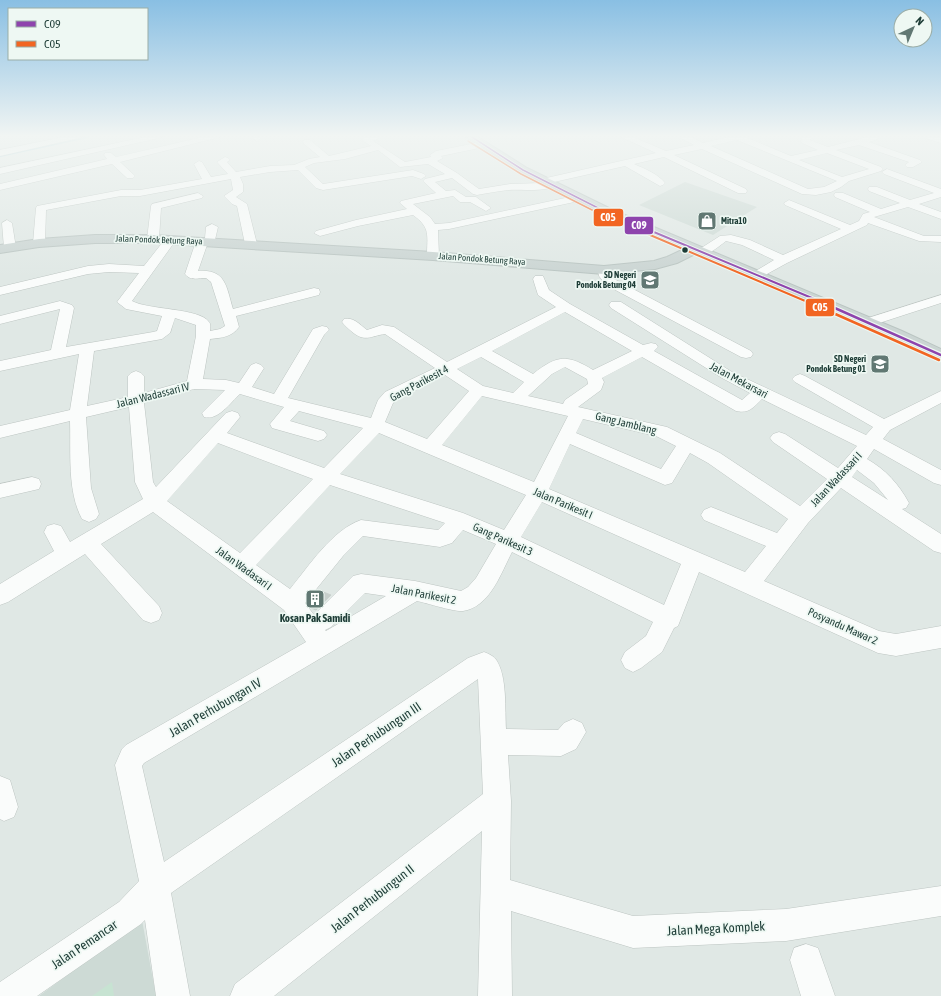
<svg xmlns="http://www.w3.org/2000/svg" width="941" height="996" viewBox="0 0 941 996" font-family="'Asap Condensed',sans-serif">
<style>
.built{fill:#cddad5}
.green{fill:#c7e3d2}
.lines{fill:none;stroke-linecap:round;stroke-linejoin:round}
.stream{stroke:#9bcfdb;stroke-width:2}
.building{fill:#c7cfcc;stroke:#c9d1ce}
.minor-casing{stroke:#bdc5c2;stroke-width:1}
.major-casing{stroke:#bac5c2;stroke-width:2}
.minor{fill:#fafcfb;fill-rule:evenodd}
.major{fill:#cbd5d3;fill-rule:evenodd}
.bus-1-far2-casing{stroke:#eef8f3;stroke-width:3}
.bus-1-far1-casing{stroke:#eef8f3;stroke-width:4}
.bus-1-casing{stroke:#eef8f3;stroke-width:5}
.bus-2-far2-casing{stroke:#eef8f3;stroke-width:3}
.bus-2-far1-casing{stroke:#eef8f3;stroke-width:4}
.bus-2-casing{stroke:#eef8f3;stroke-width:5}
.bus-1-far2{stroke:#8e44ad;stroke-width:1.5}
.bus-1-far1{stroke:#8e44ad;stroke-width:2}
.bus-1{stroke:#8e44ad;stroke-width:2.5}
.bus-2-far2{stroke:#f26522;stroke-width:1.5}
.bus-2-far1{stroke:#f26522;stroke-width:2}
.bus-2{stroke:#f26522;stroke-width:2.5}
.bus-dot{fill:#1d3c36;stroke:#eef8f3;stroke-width:1.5}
.labels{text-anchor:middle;stroke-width:3.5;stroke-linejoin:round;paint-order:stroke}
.far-poi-label{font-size:9px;font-weight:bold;fill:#1d3c36;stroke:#eef8f3;text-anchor:end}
.far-street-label{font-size:9px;fill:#1d3c36;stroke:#eef8f3}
.street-label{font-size:11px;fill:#1d3c36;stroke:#eef8f3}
.poi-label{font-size:11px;font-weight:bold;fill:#1d3c36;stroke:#eef8f3}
.near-street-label{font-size:13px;fill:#1d3c36;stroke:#eef8f3}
.line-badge{stroke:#eef8f3;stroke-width:1.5}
.badge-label{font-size:11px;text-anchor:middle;font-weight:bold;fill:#fff}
</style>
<rect width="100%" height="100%" fill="#e0e8e5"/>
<path class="built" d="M 685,182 L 757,207 L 713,235 L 639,205 Z
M 142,920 L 156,996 L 39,996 Z"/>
<path class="green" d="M 112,982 L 114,996 L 91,996 L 92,996 Z"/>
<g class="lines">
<path class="stream" d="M 0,156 L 88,137"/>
</g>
<path class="building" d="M 318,590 L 331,595 L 316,610 L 311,608 L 307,603 Z"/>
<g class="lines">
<g class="minor-casing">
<path id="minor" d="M 64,137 L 83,137 L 0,156 L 0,150 Z
M 145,137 L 163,137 L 0,174 L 0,168 Z
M 203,137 L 220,137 L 120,162 L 133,174 L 135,176 L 133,178 L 127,178 L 112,164 L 0,190 L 0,184 L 107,159 L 104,155 L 105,153 L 111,153 L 116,157 Z
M 251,137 L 261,137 L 261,138 L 257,141 Z
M 366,137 L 381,137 L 373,141 L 405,162 L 431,157 L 430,155 L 436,151 L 481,142 L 484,143 L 485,145 L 484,147 L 441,156 L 443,158 L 437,161 L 457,173 L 479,189 L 510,184 L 541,183 L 540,181 L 542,179 L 656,153 L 621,137 L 633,137 L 666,151 L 694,145 L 679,137 L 691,137 L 703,143 L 728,137 L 745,137 L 791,156 L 818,150 L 802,143 L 801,141 L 803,137 L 812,137 L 810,140 L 828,147 L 867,137 L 883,137 L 869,142 L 920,160 L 922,162 L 913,167 L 907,167 L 905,165 L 909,162 L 859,145 L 836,150 L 881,167 L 883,169 L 881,171 L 849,181 L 841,187 L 831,192 L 816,195 L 802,194 L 702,149 L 674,155 L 746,189 L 747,191 L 746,193 L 738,193 L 664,157 L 634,164 C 645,169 658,174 665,183 L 663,185 L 660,186 L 625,166 L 554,182 L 556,184 C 548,193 521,189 509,190 C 498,191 488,193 477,195 L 473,194 L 452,178 L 435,182 L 446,191 L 455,190 L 466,197 L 476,197 L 491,208 L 486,211 L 470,202 L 460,202 L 453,196 L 413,204 L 430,217 L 435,224 L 449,223 L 579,195 L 584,198 L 579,201 L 449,229 L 438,230 L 439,256 L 437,259 L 429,259 L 427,256 C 427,235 431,228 413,215 L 358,226 L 320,236 L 314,233 L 316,231 L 356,220 L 407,209 L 400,203 L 401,201 L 436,193 L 423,181 L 425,179 L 445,174 L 428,164 L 400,167 L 378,150 L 345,159 L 314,163 L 305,167 L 323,184 L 413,170 L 424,174 L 426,176 L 421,179 L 412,176 L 323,190 L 316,188 L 298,170 L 270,172 L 240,177 L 243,184 L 243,192 L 236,197 L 247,204 L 257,244 L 255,246 L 247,246 L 245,244 L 237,206 L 232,204 L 224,196 L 233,190 L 231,179 L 140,196 L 121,196 L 46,210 L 45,243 L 43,245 L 35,245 L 33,243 L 36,208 L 37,206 L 121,190 L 140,190 L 202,179 L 194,164 L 199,161 L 202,162 L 211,177 L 228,174 L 217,162 L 225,157 L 228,158 L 230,160 L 227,162 L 236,172 L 270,166 L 294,165 L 309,159 L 320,157 L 304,144 L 303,142 L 304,140 L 310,140 L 329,156 L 371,146 L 362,140 ZM 737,140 L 837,181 L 824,187 L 808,189 L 711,146 ZM 827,153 L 869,169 L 842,177 L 799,160 Z
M 927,137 L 941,137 L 941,143 L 928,139 Z
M 887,169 L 941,189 L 941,197 L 919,204 L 941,212 L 941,219 L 908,207 L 874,217 L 924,236 L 941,236 L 941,242 L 919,241 L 868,223 L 867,225 L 787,263 L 758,279 L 754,278 L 752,275 L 754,272 L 774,260 L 742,245 L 726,241 C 718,247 707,257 697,255 L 695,252 L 720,236 L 731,235 L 750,240 L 783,255 L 841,229 L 785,205 L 784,203 L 789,200 L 850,225 L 859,221 L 863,214 L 870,212 L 835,197 L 834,195 L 835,193 L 843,193 L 881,209 L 900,203 L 869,191 L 868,189 L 869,187 L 877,187 L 910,200 L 934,193 L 884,174 L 882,172 Z
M 198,193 L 203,196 L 202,198 L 161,208 L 159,239 L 157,241 L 149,241 L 147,239 L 151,206 L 152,204 Z
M 7,220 L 12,223 L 16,248 L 14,250 L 6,250 L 4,248 L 2,223 Z
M 212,224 L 218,227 L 214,244 L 207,245 L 198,271 C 226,269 226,286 233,309 L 314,288 L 319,289 L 320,292 L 319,295 L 236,316 L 239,327 C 232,337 221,338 210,339 L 203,379 L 226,380 L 239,383 L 251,365 L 256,363 L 261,365 L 264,368 L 252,387 L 274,394 L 313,329 L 322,326 L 327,327 L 329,330 L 324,335 L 288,398 L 371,418 L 378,400 L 385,392 L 435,368 L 385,334 C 370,336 365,343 351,331 C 348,328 345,326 342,322 L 344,319 C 354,317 359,324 367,330 L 382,325 L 394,327 L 447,362 L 556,307 L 538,295 L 533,279 L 535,276 L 543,276 L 549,290 L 570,304 L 643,345 L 651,343 L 656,344 L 658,347 L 654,351 L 742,400 L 750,393 L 722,378 L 611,308 L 609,305 L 611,302 L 621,302 L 732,372 L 866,435 L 873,427 L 795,382 L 792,379 L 795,376 L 800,374 L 805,376 L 884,419 L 941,391 L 941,403 L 890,430 L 883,439 L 941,470 L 941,485 L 934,483 L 874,449 L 867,459 C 886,470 898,483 909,503 L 906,508 L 902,509 L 941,534 L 941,553 L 934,551 L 841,488 L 808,523 L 764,581 L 879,631 L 896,634 L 941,626 L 941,648 L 896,656 L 878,653 L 699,572 L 678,626 L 674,628 L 662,652 L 641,668 L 633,672 L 625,668 L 621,660 L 625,652 L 646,636 L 653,622 L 512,552 C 501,573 490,607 463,611 C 454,612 427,603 417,601 L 144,763 L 142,766 L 164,862 L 468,658 L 484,652 C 489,654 494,656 497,661 C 507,677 505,710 506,729 L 558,730 L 564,723 L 573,719 L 582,723 L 586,732 L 576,749 L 561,756 L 508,755 L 511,801 L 510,880 L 633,916 L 786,909 L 941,886 L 941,916 L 786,941 L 633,948 L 511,911 L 512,996 L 478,996 L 482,831 L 274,996 L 230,996 L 235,984 L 483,794 L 478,679 L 171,893 L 190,996 L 156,996 L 145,920 L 141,924 L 37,996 L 0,996 L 0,982 L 119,902 L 139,881 L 115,765 L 122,749 L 126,745 L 306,642 L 284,610 L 153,512 L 101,544 L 159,606 L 162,613 L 159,620 L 151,623 L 143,620 L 85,554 L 8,602 L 0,605 L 0,584 L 54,551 L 44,532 L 47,526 L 54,524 L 61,526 L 70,542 L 143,499 L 135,482 L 129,407 L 86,417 L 91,488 L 99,514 L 96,519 L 89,522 L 82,519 C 67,491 71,453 70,421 L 0,438 L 0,426 L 70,410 L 79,354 L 0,371 L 0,361 L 51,350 L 60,309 L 0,324 L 0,316 L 60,301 L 72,305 L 74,308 L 66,347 L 153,332 L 157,331 L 162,316 L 126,309 L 117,302 L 139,273 L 109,272 L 88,274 L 0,295 L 0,287 L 88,266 L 109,264 L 144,266 L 166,238 L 174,238 L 176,240 L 132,301 C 148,310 200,308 209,322 C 211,324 210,328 210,331 L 220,329 L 225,326 L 211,282 L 206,278 C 199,278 190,281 185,274 L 196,241 L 198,239 L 205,238 L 206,227 ZM 565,312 L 632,351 L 593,370 C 567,354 557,355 533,374 L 492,351 ZM 175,318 L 196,325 L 196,336 L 187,381 L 144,393 L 144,376 L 141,373 L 136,371 L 131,373 L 128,376 L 128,397 L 87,406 L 94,351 L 162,339 L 170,333 ZM 481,357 L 524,382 L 513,393 L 483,386 L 457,369 ZM 642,357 L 736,411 C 749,414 754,407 762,399 L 857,446 L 838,468 L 785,434 L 779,432 L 773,434 L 770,438 L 773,442 L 827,479 L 800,506 L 720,453 L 667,427 L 578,407 L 601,390 L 604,382 L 602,378 ZM 565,367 L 587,379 L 588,384 L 565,400 L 563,404 L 528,396 L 552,374 ZM 445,375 L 469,391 L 427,439 L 385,422 L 393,403 L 397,400 ZM 194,389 L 225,390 L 202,413 L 204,417 C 218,421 230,403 240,394 L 284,407 L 270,424 L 272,428 L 318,441 L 324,439 L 327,435 L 324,431 L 290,421 L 299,411 L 363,428 L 324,468 L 227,433 L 240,417 L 238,413 L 232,411 L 226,413 L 156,487 L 153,482 L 144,403 ZM 482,396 L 568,416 L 534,482 L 442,445 ZM 583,419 L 656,436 L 676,446 L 661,469 L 576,433 ZM 379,433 L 526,495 L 504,530 L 463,513 L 340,474 ZM 218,443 L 313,479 L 240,553 L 167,501 ZM 570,444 L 665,485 L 672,483 L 690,453 L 708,463 L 788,519 L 777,533 L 711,507 L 704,510 L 701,515 L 704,520 L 766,546 L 745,572 L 549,489 ZM 857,470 L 874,483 L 888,500 L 852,477 ZM 330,485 L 445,523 L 438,530 L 361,520 C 332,530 309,566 290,589 L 256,565 ZM 542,502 L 681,564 L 664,605 L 521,537 ZM 463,530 L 496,544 L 476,578 L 468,587 L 461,591 L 415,581 L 361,574 L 353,576 L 314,615 L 305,603 L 343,556 L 363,536 L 440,547 L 452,543 ZM 365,593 L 386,596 L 326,631 L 325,630 L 331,627 Z
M 604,266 L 608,267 L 614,279 L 751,351 L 753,354 L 751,357 L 746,358 L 741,357 L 606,285 L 599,276 L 598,270 L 600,267 Z
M 941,295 L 941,303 L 870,326 L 865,325 L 863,322 L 865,319 Z
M 32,477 L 39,479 L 41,484 L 39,489 L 0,498 L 0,484 Z
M 0,776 L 10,780 L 18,807 L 14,817 L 4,821 L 0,819 Z
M 806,944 L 818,948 L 835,996 L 801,996 L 790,960 L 794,948 Z"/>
</g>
<g class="major-casing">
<path id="major" d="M 466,137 L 478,137 L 527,168 L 611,209 L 902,331 L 941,349 L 941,360 L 695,254 L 677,263 L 655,269 L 604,274 L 433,260 L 153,243 L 95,243 L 39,247 L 0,253 L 0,245 L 39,239 L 95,235 L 153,235 L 433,252 L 604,266 L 654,261 L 667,257 L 684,249 L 603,215 L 519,172 Z"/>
</g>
<use href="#minor" class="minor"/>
<use href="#major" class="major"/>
<g class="bus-1-far2-casing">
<path id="bus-1-far2" d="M 472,137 L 523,170 L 608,213"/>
</g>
<g class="bus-1-far1-casing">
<path id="bus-1-far1" d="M 606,212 L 831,306"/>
</g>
<g class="bus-1-casing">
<path id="bus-1" d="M 828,305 L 941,355"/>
</g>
<g class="bus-2-far2-casing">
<path id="bus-2-far2" d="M 468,141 L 521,174 L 598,213"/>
</g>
<g class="bus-2-far1-casing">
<path id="bus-2-far1" d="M 596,212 L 817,306"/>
</g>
<g class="bus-2-casing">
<path id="bus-2" d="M 815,305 L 939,360"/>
</g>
<use href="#bus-1-far2" class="bus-1-far2"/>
<use href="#bus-1-far1" class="bus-1-far1"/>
<use href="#bus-1" class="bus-1"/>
<use href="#bus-2-far2" class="bus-2-far2"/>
<use href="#bus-2-far1" class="bus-2-far1"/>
<use href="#bus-2" class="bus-2"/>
</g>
<linearGradient id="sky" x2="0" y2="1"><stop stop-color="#89bfe3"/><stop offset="0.49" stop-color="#f1f5f3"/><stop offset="1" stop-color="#f1f5f3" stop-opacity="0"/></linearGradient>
<rect width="941" height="277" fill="url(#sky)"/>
<defs>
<g id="shop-square" transform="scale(1)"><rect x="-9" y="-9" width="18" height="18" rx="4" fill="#617873" stroke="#eef8f3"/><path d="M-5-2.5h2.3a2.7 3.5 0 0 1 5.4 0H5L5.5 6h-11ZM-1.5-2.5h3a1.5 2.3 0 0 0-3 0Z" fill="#fff"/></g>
<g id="school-square" transform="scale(1)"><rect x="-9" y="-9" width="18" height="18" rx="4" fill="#617873" stroke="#eef8f3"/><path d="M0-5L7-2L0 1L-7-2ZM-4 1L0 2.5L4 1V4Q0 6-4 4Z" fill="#fff"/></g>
<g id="building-square" transform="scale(1)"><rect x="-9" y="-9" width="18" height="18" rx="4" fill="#617873" stroke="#eef8f3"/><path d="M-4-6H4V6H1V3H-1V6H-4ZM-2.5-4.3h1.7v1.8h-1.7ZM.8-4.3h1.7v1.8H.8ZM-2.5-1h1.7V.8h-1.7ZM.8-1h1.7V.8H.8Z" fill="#fff"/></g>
</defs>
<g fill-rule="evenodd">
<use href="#shop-square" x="707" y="221"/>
<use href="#school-square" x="650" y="280"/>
<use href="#school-square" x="880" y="364"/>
<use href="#building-square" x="315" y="599"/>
</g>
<circle class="bus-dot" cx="685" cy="250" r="3.5"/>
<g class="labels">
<g class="far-poi-label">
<text x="721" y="224" text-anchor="start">Mitra10</text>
<text x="636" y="278">SD Negeri<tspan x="636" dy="10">Pondok Betung 04</tspan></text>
<text x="866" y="362">SD Negeri<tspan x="866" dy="10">Pondok Betung 01</tspan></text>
</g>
<g class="far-street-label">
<text transform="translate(159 240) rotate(2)" y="3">Jalan Pondok Betung Raya</text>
<text transform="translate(482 259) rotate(4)" y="3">Jalan Pondok Betung Raya</text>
</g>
<g class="street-label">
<text transform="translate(739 380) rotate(28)" y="4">Jalan Mekarsari</text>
<text transform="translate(419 383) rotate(-28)" y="4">Gang Parikesit 4</text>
<text transform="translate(153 395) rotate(-14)" y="4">Jalan Wadassari IV</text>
<text transform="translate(626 423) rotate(14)" y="4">Gang Jamblang</text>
<text transform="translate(836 479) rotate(-47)" y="4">Jalan Wadassari I</text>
<text transform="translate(563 503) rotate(23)" y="4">Jalan Parikesit I</text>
<text transform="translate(503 539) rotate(24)" y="4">Gang Parikesit 3</text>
<text transform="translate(244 568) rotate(36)" y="4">Jalan Wadasari I</text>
<text transform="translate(424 594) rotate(11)" y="4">Jalan Parikesit 2</text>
<text transform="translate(843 626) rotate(24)" y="4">Posyandu Mawar 2</text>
</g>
<g class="poi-label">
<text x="315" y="622">Kosan Pak Samidi</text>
</g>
<g class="near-street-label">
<text transform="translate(215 707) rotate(-30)" y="5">Jalan Perhubungan IV</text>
<text transform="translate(376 734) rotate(-34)" y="5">Jalan Perhubungun III</text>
<text transform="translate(372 898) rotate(-38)" y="5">Jalan Perhubungun II</text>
<text transform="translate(716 928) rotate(-3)" y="5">Jalan Mega Komplek</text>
<text transform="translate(84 944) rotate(-34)" y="5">Jalan Pemancar</text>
</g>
</g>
<g class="line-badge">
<rect x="593" y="208" width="31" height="19" rx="4" fill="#f26522"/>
<rect x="624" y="216" width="30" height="19" rx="4" fill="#8e44ad"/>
<rect x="805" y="298" width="30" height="19" rx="4" fill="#f26522"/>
</g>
<g class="badge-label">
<text x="608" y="221">C05</text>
<text x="639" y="229">C09</text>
<text x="820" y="311">C05</text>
</g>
<rect x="8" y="8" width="140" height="52" fill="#eef8f3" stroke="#9aada7"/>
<rect x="16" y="21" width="20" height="6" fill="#8e44ad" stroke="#9aada7"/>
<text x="44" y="28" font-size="12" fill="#1d3c36">C09</text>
<rect x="16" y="41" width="20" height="6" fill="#f26522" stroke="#9aada7"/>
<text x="44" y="48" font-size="12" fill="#1d3c36">C05</text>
<g transform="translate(913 28) rotate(44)"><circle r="19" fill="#eef8f3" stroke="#9aada7"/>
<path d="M0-3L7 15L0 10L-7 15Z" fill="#617873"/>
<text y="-6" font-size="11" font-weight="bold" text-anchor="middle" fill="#1d3c36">N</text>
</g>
</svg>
